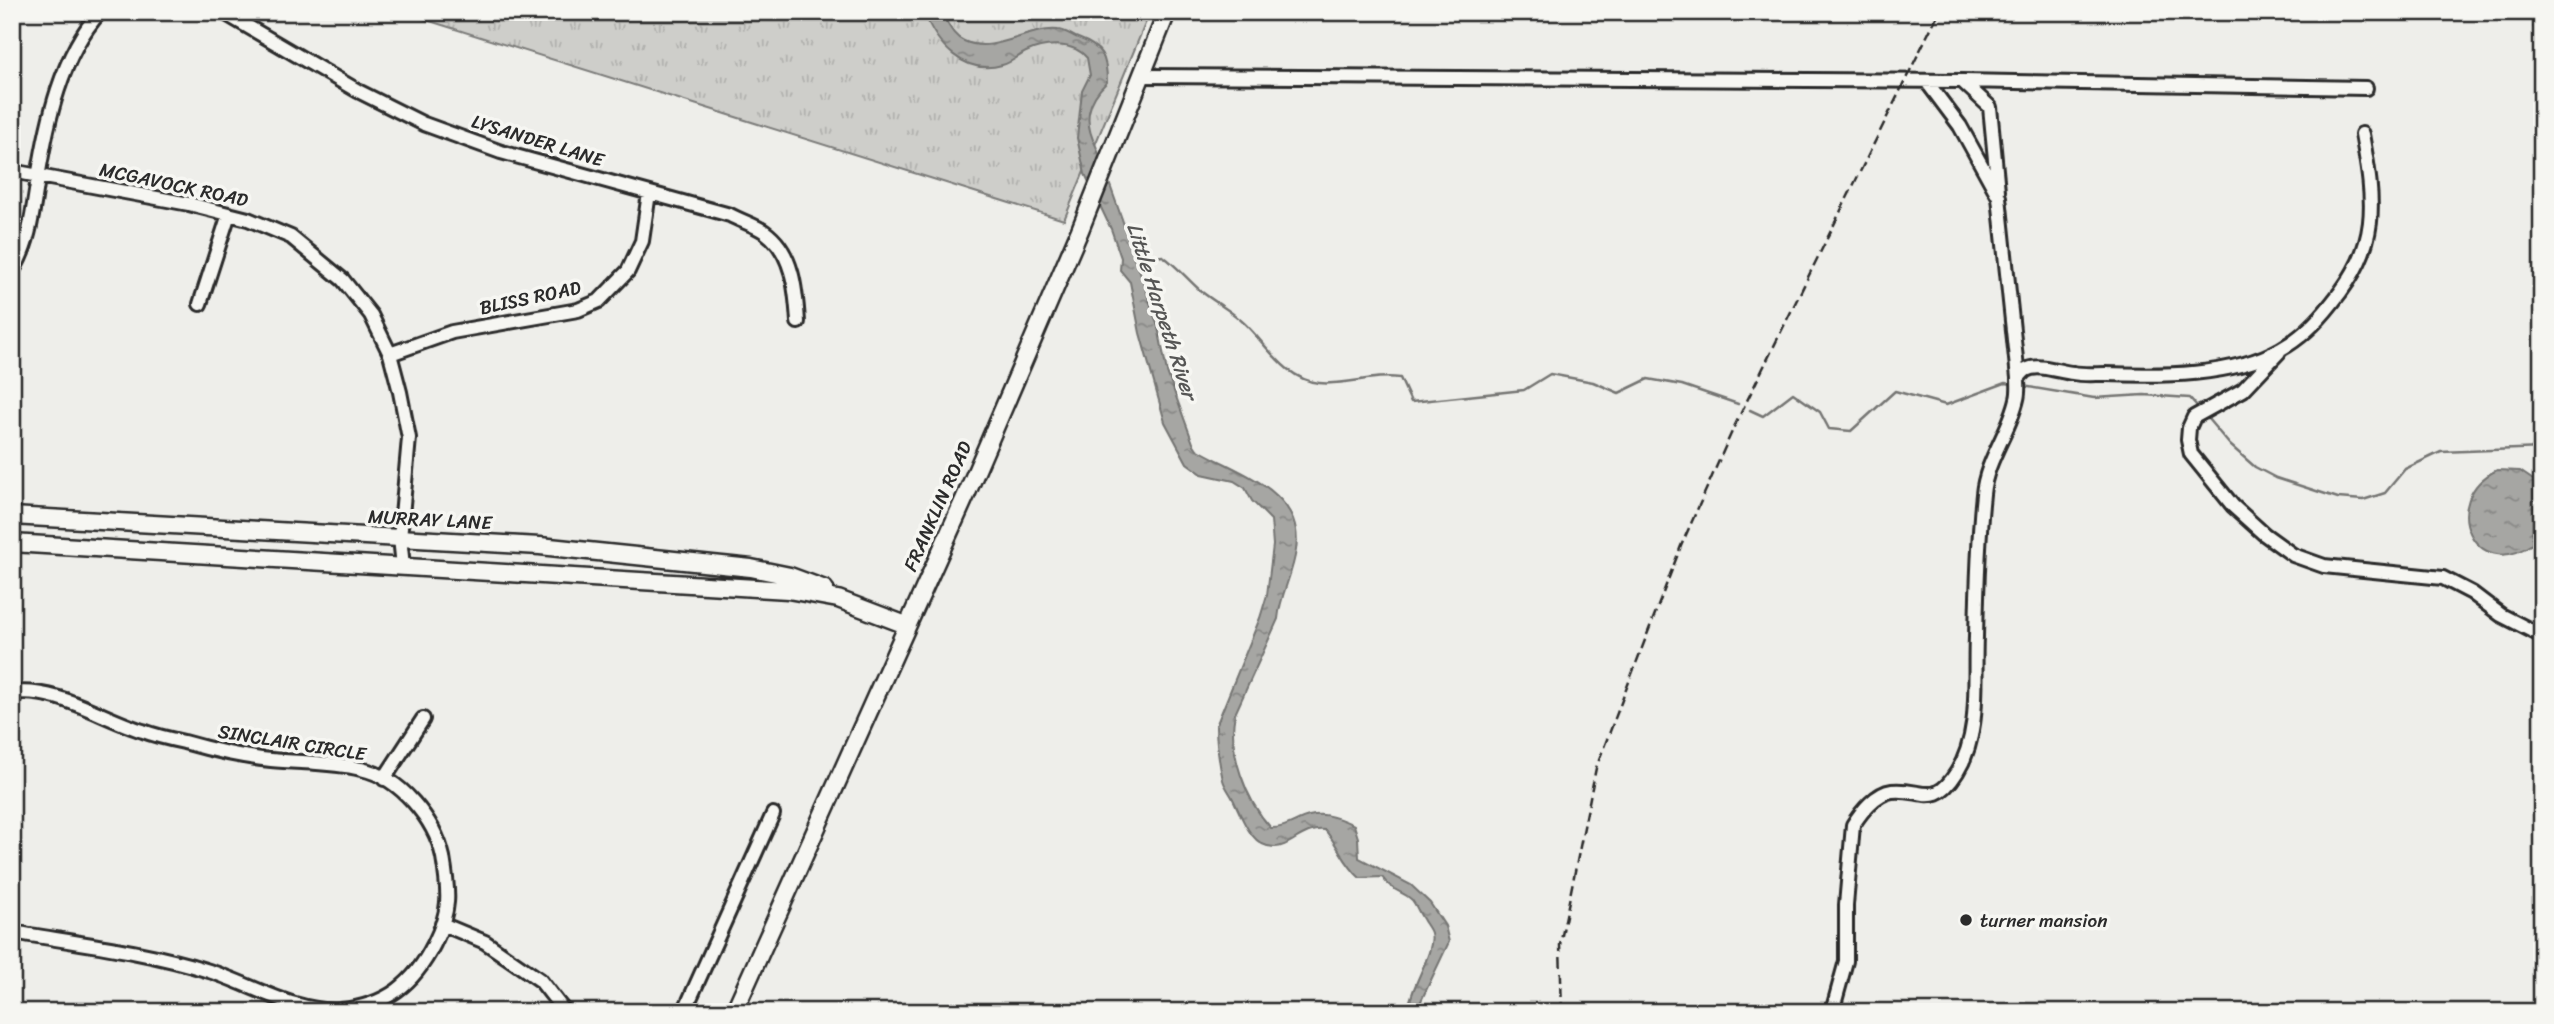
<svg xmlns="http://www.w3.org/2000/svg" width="2554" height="1024" viewBox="0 0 2554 1024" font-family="Sriracha,sans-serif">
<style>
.grass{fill:url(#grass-tufts);stroke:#7c7c7a;stroke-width:2}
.water{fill:url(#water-ripples);stroke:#757573;stroke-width:2}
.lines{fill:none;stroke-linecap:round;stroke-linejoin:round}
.stream{stroke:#757573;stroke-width:2.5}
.minor-casing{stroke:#2b2b2b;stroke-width:18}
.major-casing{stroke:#2b2b2b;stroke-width:21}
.minor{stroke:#f6f6f2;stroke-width:12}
.major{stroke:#f6f6f2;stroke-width:16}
.rail{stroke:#2b2b2b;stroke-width:2.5;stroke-dasharray:10 5;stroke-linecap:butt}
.poi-dot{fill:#2b2b2b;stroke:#f6f6f2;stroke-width:2.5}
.labels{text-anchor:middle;stroke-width:7;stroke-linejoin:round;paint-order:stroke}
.street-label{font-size:19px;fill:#2b2b2b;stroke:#f6f6f2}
.poi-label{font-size:19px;fill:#2b2b2b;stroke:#f6f6f2;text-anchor:start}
.water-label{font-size:21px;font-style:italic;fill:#565655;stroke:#f6f6f2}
</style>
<defs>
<pattern id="grass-tufts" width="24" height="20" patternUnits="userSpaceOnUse" patternTransform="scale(1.75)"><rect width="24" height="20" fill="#cececa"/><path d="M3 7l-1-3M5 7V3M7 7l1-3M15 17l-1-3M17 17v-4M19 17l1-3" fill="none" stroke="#b1b1ae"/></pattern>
<pattern id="water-ripples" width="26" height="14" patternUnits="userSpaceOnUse" patternTransform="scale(1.75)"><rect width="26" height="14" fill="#a6a6a3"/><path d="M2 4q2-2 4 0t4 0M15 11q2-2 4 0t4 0" fill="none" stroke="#878785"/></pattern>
</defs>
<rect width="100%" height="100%" fill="#eeeeea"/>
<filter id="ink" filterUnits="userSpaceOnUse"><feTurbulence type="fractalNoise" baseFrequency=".0143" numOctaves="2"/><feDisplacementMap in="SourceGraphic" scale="14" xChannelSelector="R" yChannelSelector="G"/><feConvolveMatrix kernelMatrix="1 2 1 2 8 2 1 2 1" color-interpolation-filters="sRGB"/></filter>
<g filter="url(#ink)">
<path class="grass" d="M 401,12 L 1150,12 L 1064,220 Z"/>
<path class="water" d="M 924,12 L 940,12 C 948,22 952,36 964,41 C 994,55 1028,27 1058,30 C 1065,30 1071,35 1078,38 C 1102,47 1107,56 1107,82 C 1087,101 1083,121 1096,146 L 1133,250 L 1158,327 L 1167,372 L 1193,443 L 1197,449 C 1237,473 1305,490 1296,550 C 1293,574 1280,595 1278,619 L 1235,714 C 1227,750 1246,801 1271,828 C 1282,828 1289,824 1298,820 C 1319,810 1335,816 1354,825 L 1358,838 L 1359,858 L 1411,885 L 1430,903 L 1445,926 L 1449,942 L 1421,1001 L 1422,1012 L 1408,1012 C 1409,988 1436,952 1431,933 C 1430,929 1425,923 1423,919 C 1419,913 1416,905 1412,900 C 1402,890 1393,893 1382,877 L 1360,878 C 1345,865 1338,845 1325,830 C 1303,827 1290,848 1274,847 C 1251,847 1242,817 1233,799 C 1230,793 1225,787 1223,780 C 1219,762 1216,743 1216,726 L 1260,618 L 1267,595 L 1273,545 L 1271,520 L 1252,501 L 1245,488 L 1234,481 L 1202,474 L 1187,463 L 1165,422 L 1140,333 L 1130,282 L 1120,270 L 1121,258 L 1111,229 L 1085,174 L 1077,138 L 1082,91 L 1090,75 L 1087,58 C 1073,41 1044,43 1026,52 C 1018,56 1011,63 1002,65 C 964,76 936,44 924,12 Z
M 2497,470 L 2520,471 L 2542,486 L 2542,556 L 2536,545 L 2532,544 C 2475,584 2436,500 2497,470 Z"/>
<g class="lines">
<path class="stream" d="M 1134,259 L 1163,256 C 1178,267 1188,280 1202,292 C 1216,303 1232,311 1245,324 C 1267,345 1286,380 1319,383 C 1346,386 1373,374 1400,378 L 1411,402 L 1524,390 L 1550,374 L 1593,382 L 1619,393 L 1648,379 L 1682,385 L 1738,404
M 2023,386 L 2094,398 L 2144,395 L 2190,398 L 2197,406
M 1750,410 L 1763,416 L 1793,393 L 1820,412 L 1829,429 L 1851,431 L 1895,391 L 1946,405 L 2005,383 L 2013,384
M 2208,419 L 2230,445 L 2255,467 L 2276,478 L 2338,498 L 2363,500 L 2385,493 L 2405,469 L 2441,452 L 2542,448"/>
<g class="minor-casing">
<path id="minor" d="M 223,12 L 358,91 L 424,124 L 501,152 L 730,215 C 741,221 755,225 765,232 C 793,252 796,290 798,322
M 1142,76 L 1962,81 L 2366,88
M 1962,81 L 1990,107 L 1998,191
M 1927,82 L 1960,126 L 1999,197 L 2018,378
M 12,171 L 189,204 L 248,219 L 291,237 L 343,280 L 371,315 L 390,354 L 400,392 L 409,438 L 400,538 L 403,566
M 12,272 C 30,244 33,210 38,178 C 47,122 61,55 100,12
M 200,304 L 229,214
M 2279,352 L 2243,390 L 2194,417 L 2189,428 L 2188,440 L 2191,454 L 2233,506 L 2264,534 L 2293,555 L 2324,566 L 2443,578 L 2472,593 L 2501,615 L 2542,636
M 390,354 L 452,332 L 578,310 L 599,301 L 628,271 L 642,241 L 649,193
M 12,693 C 57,687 101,718 143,731 C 156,736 170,739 184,742 C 212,750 242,757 271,760 C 301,763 332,762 361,769 C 400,777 435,820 443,857 C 449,893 451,910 434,944 C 414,984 386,1006 340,1010 C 295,1013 251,984 209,971 C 146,951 77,943 12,932
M 384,779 L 423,719
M 442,924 L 485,942 L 540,980 L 565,1012
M 684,1012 L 773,814
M 1832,1012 L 1846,961 L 1846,905 L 1853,825 C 1861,812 1876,793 1892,791 C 1923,788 1934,809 1957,772 C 1981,734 1974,681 1976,637 C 1977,589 1978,541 1983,494 C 1986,460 2010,431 2017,399 C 2019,392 2018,384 2018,378 C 2021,375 2023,372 2026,370 C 2039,363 2059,372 2073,373 C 2083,375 2094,374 2105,374 C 2160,376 2232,377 2281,349 C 2301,338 2318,321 2332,303 C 2380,244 2375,205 2362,134"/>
</g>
<g class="major-casing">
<path id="major" d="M 12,516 L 540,546 L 751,568 L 790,576 L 825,589
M 12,543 L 788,590 L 838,599 L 906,625
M 734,1012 L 967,493 L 1080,230 L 1167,12"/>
</g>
<use href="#minor" class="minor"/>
<use href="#major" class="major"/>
<path class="rail" d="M 2528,12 L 2542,46
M 1562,1012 L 1560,945 L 1596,768 L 1681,546 L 1734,427 L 1939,12"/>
</g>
</g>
<circle class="poi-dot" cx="1966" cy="920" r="7"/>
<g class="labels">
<g class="street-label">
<text transform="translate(538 140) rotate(17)" y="7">LYSANDER LANE</text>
<text transform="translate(174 184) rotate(12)" y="7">MCGAVOCK ROAD</text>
<text transform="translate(530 297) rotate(-12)" y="7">BLISS ROAD</text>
<text transform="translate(937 506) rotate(-66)" y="7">FRANKLIN ROAD</text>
<text transform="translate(430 519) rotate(3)" y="7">MURRAY LANE</text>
<text transform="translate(292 742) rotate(9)" y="7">SINCLAIR CIRCLE</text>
</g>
<g class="poi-label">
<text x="1980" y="927">turner mansion</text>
</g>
<g class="water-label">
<text transform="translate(1162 311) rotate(72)" y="7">Little Harpeth River</text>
</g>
</g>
<rect width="2554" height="1024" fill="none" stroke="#f6f6f2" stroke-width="42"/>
<rect x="21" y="21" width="2512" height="982" fill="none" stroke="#2b2b2b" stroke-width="2.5" filter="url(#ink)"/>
</svg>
